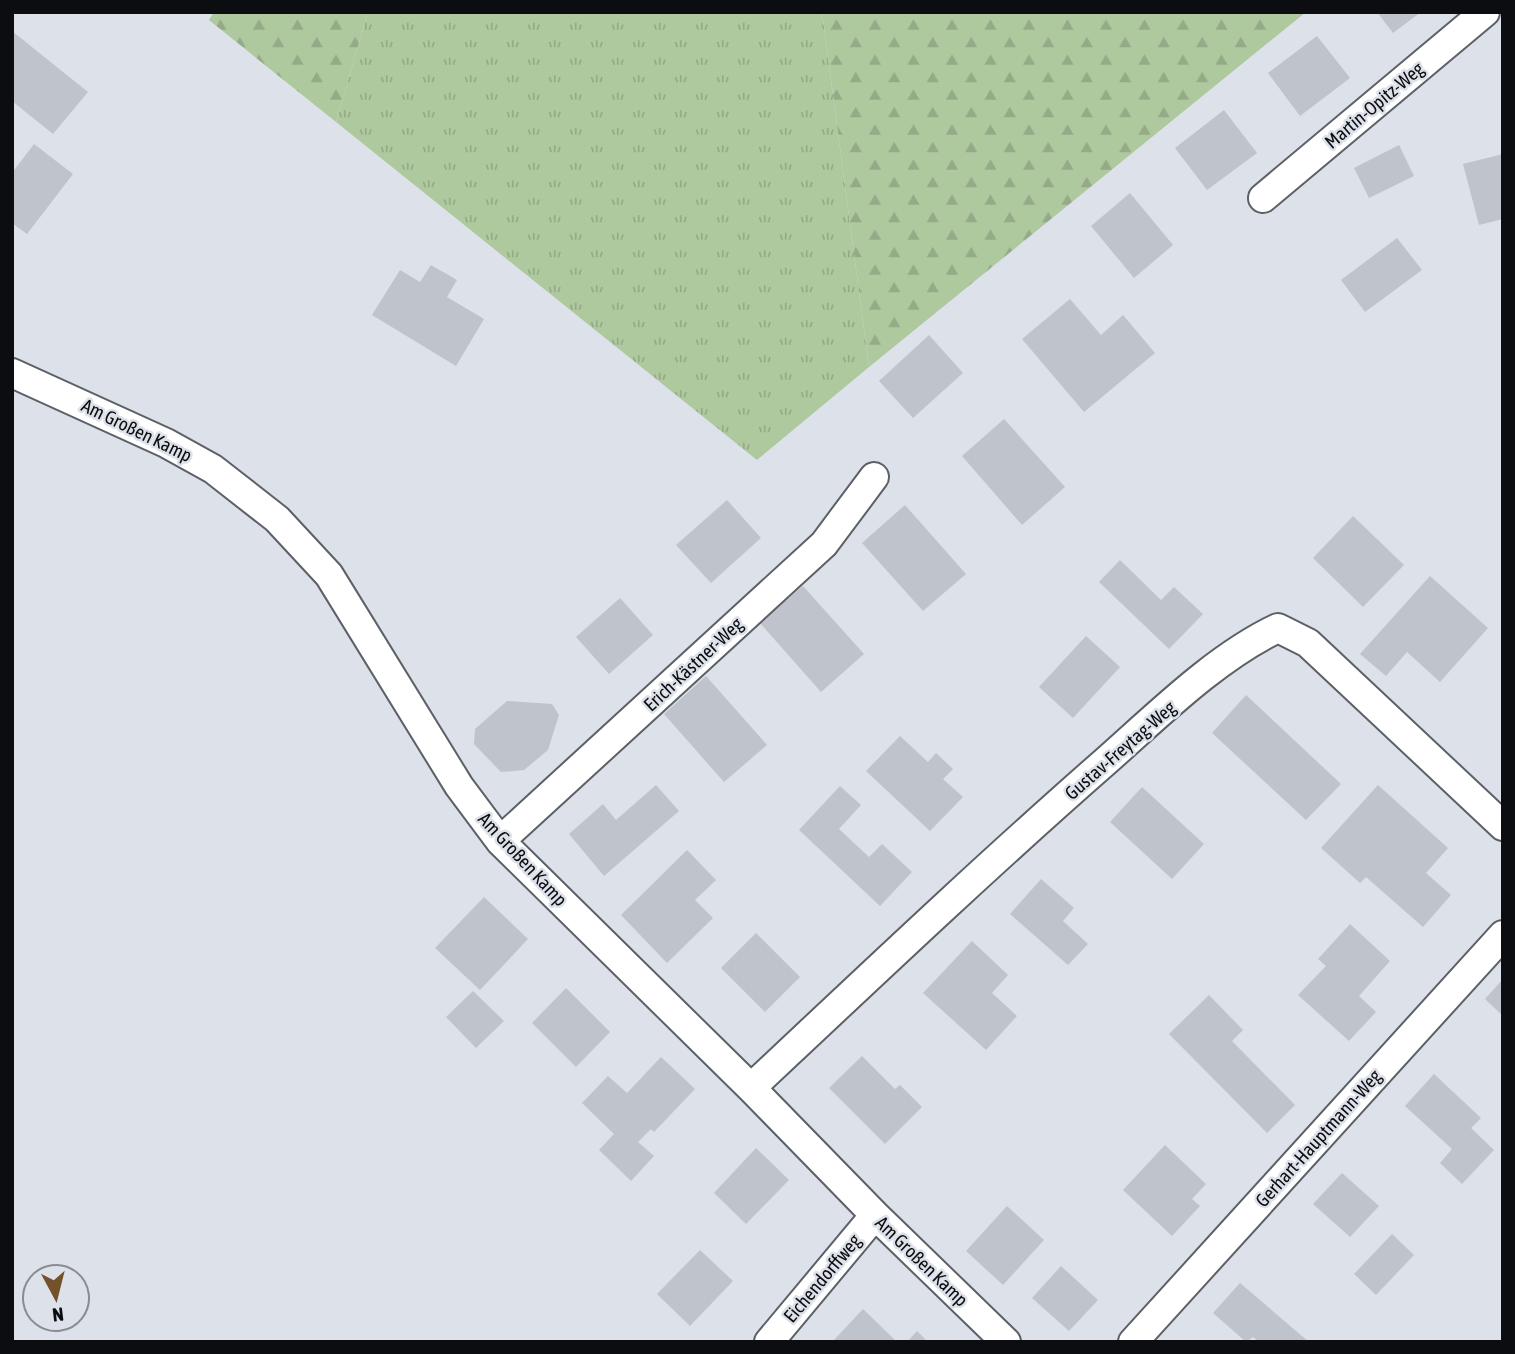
<svg xmlns="http://www.w3.org/2000/svg" width="1515" height="1354" viewBox="0 0 1515 1354" font-family="'Asap Condensed',sans-serif">
<style>
.grass{fill:url(#grass-tufts)}
.forest{fill:url(#forest-firs)}
.building{fill:#bfc3cc}
.lines{fill:none;stroke-linecap:round;stroke-linejoin:round}
.street-casing{stroke:#5c6067;stroke-width:32}
.street{stroke:#fff;stroke-width:28}
.labels{text-anchor:middle;stroke-width:5;stroke-linejoin:round;paint-order:stroke}
.street-label{font-size:19px;fill:#0b0d10;stroke:#dde1e9}
</style>
<defs>
<pattern id="grass-tufts" width="24" height="20" patternUnits="userSpaceOnUse" patternTransform="scale(1.75)"><rect width="24" height="20" fill="#afc99f"/><path d="M3 7l-1-3M5 7V3M7 7l1-3M15 17l-1-3M17 17v-4M19 17l1-3" fill="none" stroke="#95ab88"/></pattern>
<pattern id="forest-firs" width="22" height="20" patternUnits="userSpaceOnUse" patternTransform="scale(1.75)"><rect width="22" height="20" fill="#afc99f"/><path d="M5 1l3.5 6h-7zM16 11l3.5 6h-7z" fill="#95ab88"/></pattern>
</defs>
<rect width="100%" height="100%" fill="#dde1e9"/>
<path class="grass" d="M 368,12 L 822,12 L 869,367 L 757,460 L 336,122 Z"/>
<path class="forest" d="M 214,12 L 368,12 L 336,122 L 209,20 Z
M 822,12 L 1306,12 L 869,367 Z"/>
<path class="building" d="M 1377,12 L 1421,12 L 1393,33 Z
M 12,31 L 88,92 L 53,134 L 12,101 Z
M 1317,36 L 1350,78 L 1300,116 L 1268,73 Z
M 1224,110 L 1257,153 L 1207,190 L 1175,148 Z
M 34,144 L 73,174 L 27,234 L 12,223 L 12,173 Z
M 1399,145 L 1414,176 L 1369,198 L 1354,168 Z
M 1503,154 L 1503,219 L 1479,225 L 1463,164 Z
M 1130,193 L 1173,245 L 1134,278 L 1091,226 Z
M 1397,238 L 1422,270 L 1365,312 L 1341,280 Z
M 431,265 L 457,280 L 447,297 L 484,319 L 456,366 L 372,315 L 400,270 L 420,282 Z
M 1070,299 L 1101,335 L 1123,315 L 1155,353 L 1084,412 L 1022,339 Z
M 929,335 L 963,373 L 913,418 L 879,381 Z
M 1004,419 L 1065,487 L 1022,525 L 962,456 Z
M 727,500 L 761,538 L 711,583 L 676,545 Z
M 905,505 L 966,574 L 923,611 L 862,543 Z
M 1353,516 L 1404,565 L 1363,607 L 1313,558 Z
M 1120,560 L 1161,600 L 1174,587 L 1203,614 L 1169,649 L 1099,582 Z
M 1430,576 L 1488,628 L 1440,682 L 1407,652 L 1386,676 L 1360,654 Z
M 803,586 L 864,654 L 821,692 L 760,623 Z
M 620,598 L 653,635 L 609,674 L 576,637 Z
M 1086,636 L 1120,667 L 1073,718 L 1039,687 Z
M 706,676 L 767,745 L 724,782 L 664,714 Z
M 1246,695 L 1341,784 L 1306,820 L 1212,733 Z
M 507,701 L 552,704 L 559,715 L 548,750 L 524,770 L 501,772 L 474,744 L 475,729 Z
M 900,736 L 928,762 L 936,753 L 953,769 L 943,779 L 963,797 L 930,831 L 866,771 Z
M 656,785 L 679,811 L 604,876 L 569,834 L 603,804 L 616,820 Z
M 1378,785 L 1448,848 L 1426,873 L 1451,895 L 1423,927 L 1366,877 L 1360,883 L 1321,848 Z
M 840,786 L 861,805 L 839,829 L 869,857 L 882,844 L 912,872 L 880,906 L 799,830 Z
M 1142,787 L 1204,844 L 1172,879 L 1110,822 Z
M 687,850 L 716,880 L 695,900 L 713,918 L 667,963 L 621,915 Z
M 1041,879 L 1074,908 L 1063,921 L 1088,944 L 1068,965 L 1010,914 Z
M 484,897 L 528,939 L 480,990 L 435,948 Z
M 1350,924 L 1390,961 L 1359,996 L 1376,1012 L 1349,1041 L 1298,995 L 1326,966 L 1318,959 Z
M 756,933 L 800,977 L 765,1012 L 721,968 Z
M 972,941 L 1008,975 L 992,993 L 1017,1016 L 986,1050 L 923,993 Z
M 1503,979 L 1503,1016 L 1485,999 Z
M 566,988 L 610,1032 L 576,1067 L 532,1023 Z
M 473,991 L 504,1021 L 476,1048 L 446,1017 Z
M 1209,995 L 1243,1030 L 1232,1041 L 1295,1105 L 1267,1133 L 1169,1034 Z
M 862,1056 L 895,1089 L 900,1085 L 922,1107 L 885,1144 L 829,1088 Z
M 661,1057 L 695,1089 L 654,1132 L 651,1129 L 638,1142 L 654,1156 L 631,1181 L 599,1150 L 614,1134 L 582,1103 L 608,1076 L 627,1093 Z
M 1434,1074 L 1481,1118 L 1471,1128 L 1494,1150 L 1462,1184 L 1440,1163 L 1452,1149 L 1405,1106 Z
M 1165,1145 L 1206,1184 L 1192,1199 L 1200,1206 L 1172,1236 L 1123,1190 Z
M 756,1148 L 789,1180 L 746,1224 L 714,1193 Z
M 1342,1173 L 1379,1206 L 1350,1237 L 1313,1204 Z
M 1007,1206 L 1044,1240 L 1003,1285 L 966,1251 Z
M 1392,1234 L 1414,1255 L 1376,1295 L 1354,1274 Z
M 700,1250 L 733,1281 L 690,1326 L 657,1294 Z
M 1061,1266 L 1098,1300 L 1069,1331 L 1032,1298 Z
M 1240,1283 L 1309,1342 L 1259,1342 L 1253,1337 L 1246,1342 L 1213,1313 Z
M 863,1309 L 897,1342 L 832,1342 Z
M 917,1331 L 928,1342 L 907,1342 Z"/>
<g class="lines">
<g class="street-casing">
<path id="street" d="M 1263,198 L 1485,12
M 12,373 L 166,443 L 213,469 L 277,519 L 329,575 L 459,786 L 500,841 L 751,1088 L 875,1215 L 1006,1342
M 500,841 L 824,544 L 874,477
M 751,1088 C 868,978 985,867 1106,761 C 1157,716 1216,657 1278,628 L 1308,643 L 1503,826
M 769,1342 L 875,1215
M 1133,1342 L 1503,935"/>
</g>
<use href="#street" class="street"/>
</g>
<g class="labels">
<g class="street-label">
<text transform="translate(1374 105) rotate(-40)" y="7">Martin-Opitz-Weg</text>
<text transform="translate(137 430) rotate(26)" y="7">Am Großen Kamp</text>
<text transform="translate(693 664) rotate(-43)" y="7">Erich-Kästner-Weg</text>
<text transform="translate(1120 750) rotate(-41)" y="7">Gustav-Freytag-Weg</text>
<text transform="translate(523 859) rotate(47)" y="7">Am Großen Kamp</text>
<text transform="translate(1318 1138) rotate(-48)" y="7">Gerhart-Hauptmann-Weg</text>
<text transform="translate(922 1261) rotate(44)" y="7">Am Großen Kamp</text>
<text transform="translate(822 1278) rotate(-50)" y="7">Eichendorffweg</text>
</g>
</g>
<rect width="1515" height="1354" fill="none" stroke="#0b0d10" stroke-width="28"/>
<g transform="translate(56 1298) rotate(173)"><circle r="33" fill="#dde1e9" stroke="#898c92" stroke-width="2"/>
<path d="M0-5L12 26L0 18L-12 26Z" fill="#735229"/>
<text y="-10" font-size="19" font-weight="bold" text-anchor="middle" fill="#0b0d10">N</text>
</g>
</svg>
